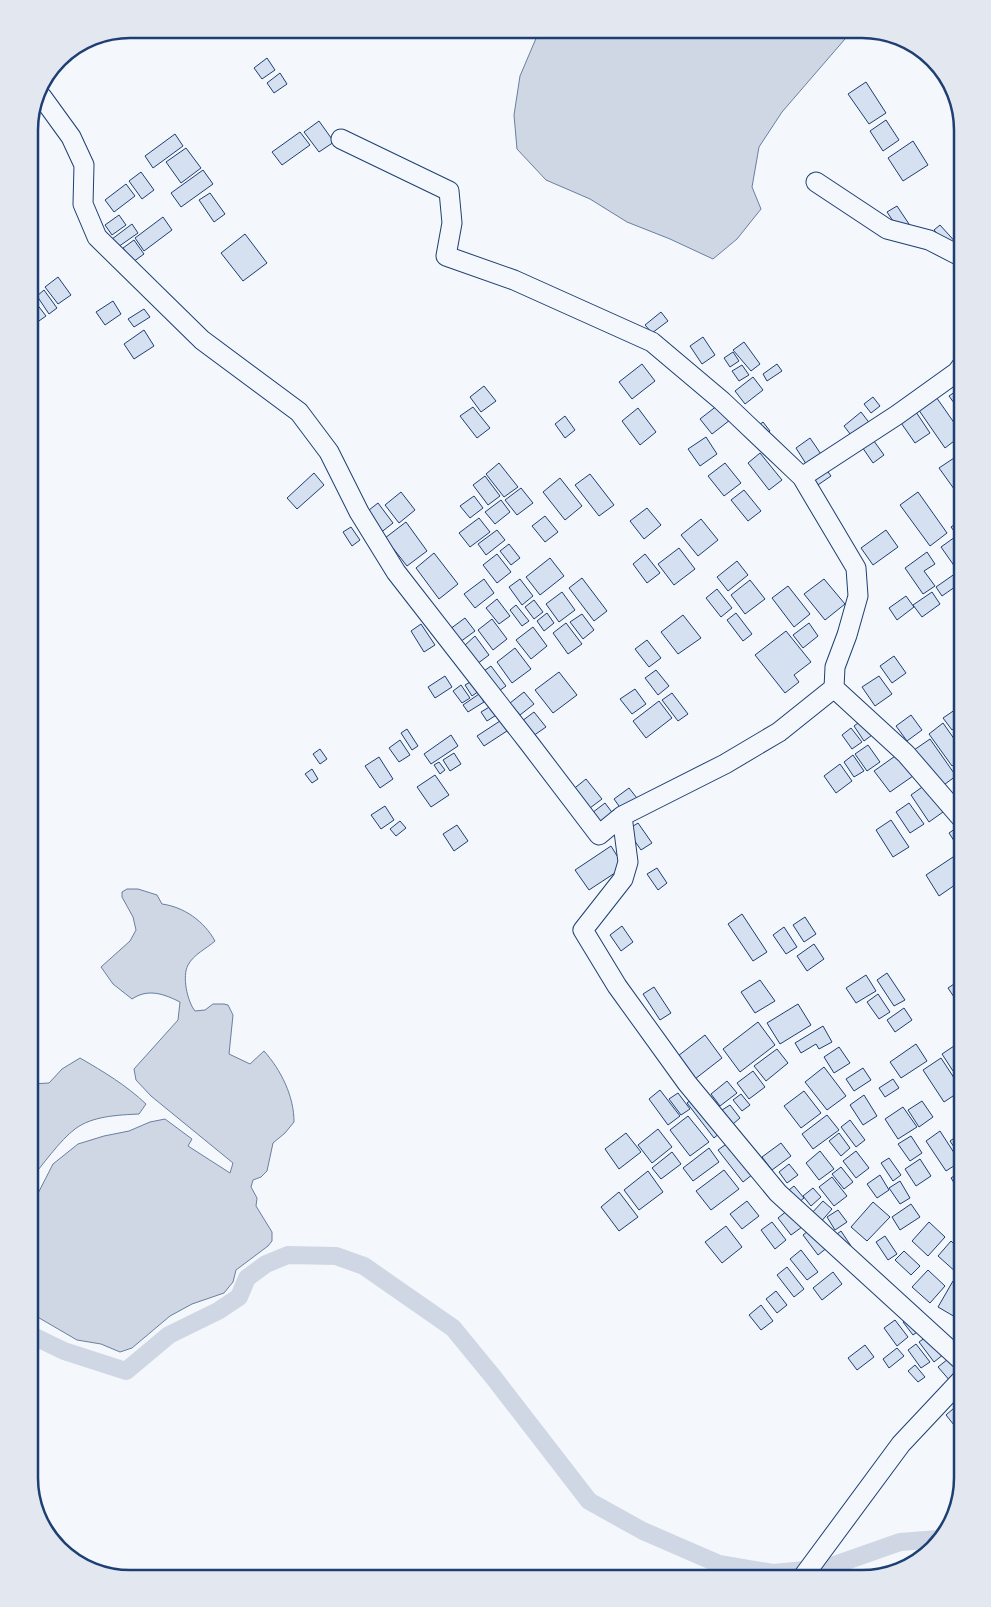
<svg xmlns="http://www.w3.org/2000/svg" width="991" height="1607" viewBox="0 0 991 1607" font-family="'Alegreya Sans',sans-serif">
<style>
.water{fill:#cfd7e4;stroke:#687fa3}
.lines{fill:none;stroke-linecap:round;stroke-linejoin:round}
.canal{stroke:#cfd7e4;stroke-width:18}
.building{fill:#d5e0f0;stroke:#1d3f73}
.minor-casing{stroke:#1d3f73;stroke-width:21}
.minor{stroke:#f4f7fb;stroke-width:19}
.rim{fill:none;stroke:#1d3f73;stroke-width:2.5}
</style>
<rect width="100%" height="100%" fill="#f4f7fb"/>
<path class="water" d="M 540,29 L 850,29 L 845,39 L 782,112 L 759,147 L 752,187 L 761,209 L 737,239 L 713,259 L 670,239 L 627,222 L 590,199 L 546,180 L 517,149 L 514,115 L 520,76 Z
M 127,889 L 138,889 L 157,895 L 162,904 C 184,907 204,921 215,941 C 206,949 194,954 188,965 C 182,976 187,1001 195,1011 L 205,1010 L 213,1004 L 224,1004 L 228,1005 L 233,1015 L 229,1054 L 250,1064 L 264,1051 C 281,1070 294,1096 294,1122 L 285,1133 L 273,1143 L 267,1171 L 261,1177 L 253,1180 L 251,1187 L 257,1198 L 256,1206 L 272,1232 L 272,1241 L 268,1246 L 236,1270 L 233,1282 L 224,1293 L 192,1304 L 170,1316 L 132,1348 L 120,1352 L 101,1344 L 77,1340 L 29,1312 L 29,1211 L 53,1164 L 78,1144 L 104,1136 L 129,1131 L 150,1122 L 165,1119 L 192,1139 L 188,1146 L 230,1173 L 233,1163 L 151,1096 L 136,1080 L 134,1069 L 178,1020 L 180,1002 C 164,994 148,988 132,999 L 113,984 L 101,967 L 130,941 L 136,930 L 133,917 L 122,897 L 122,892 Z
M 80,1058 C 104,1072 126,1085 146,1104 L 139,1114 C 118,1115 92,1116 75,1129 C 60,1140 42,1166 29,1181 L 29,1082 L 31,1084 L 49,1083 L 62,1069 Z"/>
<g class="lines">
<path class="canal" d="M 29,1334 L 64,1351 L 126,1371 L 169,1335 L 218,1311 L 239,1297 L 247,1278 L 266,1264 L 288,1255 L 336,1256 L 364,1266 L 453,1328 L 494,1378 L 589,1501 L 643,1531 L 719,1564 L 773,1573 L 826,1568 L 900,1542 L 939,1539"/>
</g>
<path class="building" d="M 267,58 L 275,70 L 262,79 L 254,68 Z
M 280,73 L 287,84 L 274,93 L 267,83 Z
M 866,82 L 886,113 L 869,124 L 848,94 Z
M 886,120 L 899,140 L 883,151 L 870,131 Z
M 319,121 L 334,142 L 319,152 L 304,132 Z
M 300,132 L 310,145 L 282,165 L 272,152 Z
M 175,134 L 183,146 L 153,168 L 145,156 Z
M 913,141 L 928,165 L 903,181 L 888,158 Z
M 186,148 L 201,168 L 181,183 L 166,162 Z
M 203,170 L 213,184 L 181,207 L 171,193 Z
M 141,172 L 154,190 L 142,199 L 129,181 Z
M 126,184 L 135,196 L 114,212 L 105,200 Z
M 210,193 L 225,214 L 214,222 L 199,200 Z
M 897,206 L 909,224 L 899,230 L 887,212 Z
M 962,214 L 962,225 L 957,218 Z
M 119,215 L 126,225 L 112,235 L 105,225 Z
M 163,217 L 172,230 L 144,251 L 135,238 Z
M 132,224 L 138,233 L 118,247 L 112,239 Z
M 940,225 L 959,246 L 953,252 L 934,230 Z
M 245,234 L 267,263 L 243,281 L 221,253 Z
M 134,240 L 144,254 L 133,262 L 123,248 Z
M 58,277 L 71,295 L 58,304 L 45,287 Z
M 44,290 L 57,308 L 49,314 L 37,296 Z
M 113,301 L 121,314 L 105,325 L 96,312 Z
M 36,303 L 46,316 L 29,328 L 29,308 Z
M 144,309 L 150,317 L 134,327 L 128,319 Z
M 661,312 L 668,321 L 652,333 L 645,325 Z
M 144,330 L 154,346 L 134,359 L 124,344 Z
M 703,337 L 715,355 L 702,364 L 690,346 Z
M 744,342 L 760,364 L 751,371 L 733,350 Z
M 733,352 L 739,361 L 730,367 L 724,358 Z
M 642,364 L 655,381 L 632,399 L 619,382 Z
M 777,364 L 782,371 L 767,381 L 763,374 Z
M 742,365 L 749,375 L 739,381 L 732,371 Z
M 753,377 L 763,390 L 745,404 L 735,391 Z
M 484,386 L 496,401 L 481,412 L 470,397 Z
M 962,387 L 962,414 L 949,396 Z
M 934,394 L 962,434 L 962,435 L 945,448 L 916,406 Z
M 873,397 L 880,406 L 871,413 L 864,404 Z
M 718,405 L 730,420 L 712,434 L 700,419 Z
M 473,407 L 490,428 L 477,438 L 460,416 Z
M 638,408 L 656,432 L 640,445 L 622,421 Z
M 914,409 L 930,433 L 915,443 L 899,420 Z
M 861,412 L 871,425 L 854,439 L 844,426 Z
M 565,416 L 575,430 L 565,438 L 555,424 Z
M 763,422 L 770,431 L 762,437 L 755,428 Z
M 706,437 L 717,454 L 700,466 L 688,449 Z
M 871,437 L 884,455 L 873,463 L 860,444 Z
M 810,438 L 823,457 L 808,467 L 796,448 Z
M 760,453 L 782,480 L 769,490 L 748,463 Z
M 957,456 L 962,464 L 962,500 L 939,468 Z
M 499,463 L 518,487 L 504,497 L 486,474 Z
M 725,463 L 741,483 L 724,496 L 708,476 Z
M 823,465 L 831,476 L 815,487 L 807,477 Z
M 314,473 L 324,485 L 297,509 L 287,498 Z
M 590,474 L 614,505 L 599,516 L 575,485 Z
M 485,476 L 500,496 L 488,505 L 473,485 Z
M 560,478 L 582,506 L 565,520 L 543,492 Z
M 521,488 L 533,503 L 517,515 L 505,500 Z
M 744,490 L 761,511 L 748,521 L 731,500 Z
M 401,492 L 415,510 L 399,523 L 385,505 Z
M 918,492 L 947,533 L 930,546 L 900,505 Z
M 474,496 L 483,508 L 470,518 L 460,506 Z
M 501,500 L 510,512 L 495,524 L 485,512 Z
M 378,503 L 393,523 L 379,534 L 364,514 Z
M 647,508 L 661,525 L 644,539 L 630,521 Z
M 545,516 L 558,532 L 545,542 L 532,526 Z
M 479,518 L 490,532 L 470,547 L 459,533 Z
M 701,519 L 718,540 L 698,556 L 681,535 Z
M 962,519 L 962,542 L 951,527 Z
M 406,522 L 427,551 L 407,566 L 385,538 Z
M 351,527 L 360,540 L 352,546 L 343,532 Z
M 497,530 L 505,540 L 486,555 L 478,544 Z
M 886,530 L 898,547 L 873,565 L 861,548 Z
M 955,537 L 962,548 L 962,577 L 941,547 Z
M 509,544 L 520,558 L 511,565 L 500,551 Z
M 679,548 L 695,569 L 674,585 L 658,564 Z
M 927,552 L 935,564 L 924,571 L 935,586 L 923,594 L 905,568 Z
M 434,553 L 458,584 L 439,599 L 416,568 Z
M 497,554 L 511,572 L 497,583 L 483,565 Z
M 645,554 L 660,573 L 647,583 L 633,564 Z
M 550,558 L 564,576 L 540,595 L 526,577 Z
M 737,561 L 748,575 L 728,591 L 717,577 Z
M 956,573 L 962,582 L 942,596 L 936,587 Z
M 582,578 L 607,611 L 594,621 L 569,588 Z
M 484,579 L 494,593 L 475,608 L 464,594 Z
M 520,579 L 533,596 L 522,605 L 509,587 Z
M 824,579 L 845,604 L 825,620 L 804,594 Z
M 750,580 L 765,599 L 745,614 L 731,595 Z
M 788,586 L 810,614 L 794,627 L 772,598 Z
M 717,589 L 732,608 L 721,617 L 706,598 Z
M 562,592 L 575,610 L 559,622 L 546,604 Z
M 932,592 L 940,604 L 922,617 L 913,605 Z
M 906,596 L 914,607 L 897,620 L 889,608 Z
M 497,599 L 510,616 L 499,624 L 486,608 Z
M 534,600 L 543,612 L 534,619 L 525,607 Z
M 516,605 L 529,621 L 522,626 L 510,610 Z
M 547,613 L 554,623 L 544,631 L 537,621 Z
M 736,613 L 752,634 L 743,641 L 727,620 Z
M 582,614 L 594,630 L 583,639 L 570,622 Z
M 683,615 L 701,638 L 678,654 L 661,632 Z
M 465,618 L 475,631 L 456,645 L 446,632 Z
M 492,619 L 507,639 L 493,650 L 478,630 Z
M 566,623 L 582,644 L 568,654 L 553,633 Z
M 809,623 L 818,636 L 803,648 L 793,635 Z
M 421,624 L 435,645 L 424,652 L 411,631 Z
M 533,627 L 547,646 L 531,659 L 516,640 Z
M 786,631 L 811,662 L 794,675 L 799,682 L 785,693 L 755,655 Z
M 475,636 L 489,655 L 477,664 L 464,646 Z
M 647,640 L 661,658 L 649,667 L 635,649 Z
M 515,648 L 531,669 L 512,683 L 497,662 Z
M 894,656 L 906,673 L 892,683 L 880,666 Z
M 491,666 L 506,686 L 496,693 L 481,673 Z
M 656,670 L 669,686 L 658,695 L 645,678 Z
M 559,672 L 577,695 L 553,713 L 535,690 Z
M 445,676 L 452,687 L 435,698 L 428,687 Z
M 879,676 L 892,694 L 875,706 L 862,687 Z
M 472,681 L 479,691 L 472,696 L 465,685 Z
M 962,684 L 962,695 L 957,688 Z
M 461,685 L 470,698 L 462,703 L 453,691 Z
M 635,689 L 646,704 L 632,714 L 620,699 Z
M 524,692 L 534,704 L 520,715 L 510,703 Z
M 672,693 L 688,714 L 678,721 L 662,700 Z
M 479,694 L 484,702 L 468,712 L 463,705 Z
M 659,701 L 672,718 L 646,738 L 633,721 Z
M 496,703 L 501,712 L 487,721 L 481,712 Z
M 962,705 L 962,722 L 952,730 L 943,718 Z
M 534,712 L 546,727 L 533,736 L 522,721 Z
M 911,715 L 922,730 L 907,741 L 896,726 Z
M 503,719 L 510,729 L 484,746 L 477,736 Z
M 862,720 L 872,735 L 864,741 L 854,726 Z
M 943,723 L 962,750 L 962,759 L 952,766 L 929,734 Z
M 962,725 L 962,744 L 953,732 Z
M 851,728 L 862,742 L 852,749 L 842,735 Z
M 407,729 L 418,746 L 412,750 L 401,733 Z
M 451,735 L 458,746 L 431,764 L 424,754 Z
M 930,739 L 956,776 L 941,787 L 914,750 Z
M 400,740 L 410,755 L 399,762 L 389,748 Z
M 868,745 L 880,762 L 867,771 L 855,754 Z
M 320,749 L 327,759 L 320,764 L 313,754 Z
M 454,753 L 461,764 L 450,771 L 443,760 Z
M 898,754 L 913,776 L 890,792 L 874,771 Z
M 853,755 L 864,771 L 854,777 L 844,762 Z
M 379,757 L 393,779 L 380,788 L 365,766 Z
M 439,762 L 445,770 L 440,774 L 434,765 Z
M 840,764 L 852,781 L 836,793 L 824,776 Z
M 312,769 L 318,779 L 312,783 L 305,774 Z
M 435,775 L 449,795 L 431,807 L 417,787 Z
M 586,779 L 602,799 L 586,811 L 571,791 Z
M 925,785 L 943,812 L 929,822 L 911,795 Z
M 629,788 L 640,802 L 624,813 L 614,799 Z
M 605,803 L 614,815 L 597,827 L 588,816 Z
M 909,803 L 924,824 L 910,833 L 896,812 Z
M 385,806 L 394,820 L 381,829 L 371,815 Z
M 891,820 L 909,847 L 893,857 L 876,830 Z
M 400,821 L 406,828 L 396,836 L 390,829 Z
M 638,823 L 652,843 L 641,850 L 627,830 Z
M 962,824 L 962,853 L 949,833 Z
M 457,825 L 468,841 L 454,851 L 443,834 Z
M 611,846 L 624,867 L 589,890 L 575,870 Z
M 953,857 L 962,870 L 962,880 L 939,896 L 926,875 Z
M 657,868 L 667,883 L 658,890 L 647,874 Z
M 742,914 L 767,952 L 753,961 L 728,924 Z
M 805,917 L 816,934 L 804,942 L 793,925 Z
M 622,926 L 633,942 L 621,951 L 610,935 Z
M 784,927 L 797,947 L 786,954 L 773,935 Z
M 814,944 L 824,959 L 807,971 L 797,956 Z
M 887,973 L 905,1000 L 894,1006 L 877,980 Z
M 866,975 L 876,991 L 856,1003 L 846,988 Z
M 760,980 L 775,1001 L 755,1013 L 741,992 Z
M 960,980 L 962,984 L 962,1009 L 948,988 Z
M 654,987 L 671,1013 L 660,1020 L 643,994 Z
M 878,994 L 890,1012 L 879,1019 L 867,1002 Z
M 798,1004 L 811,1025 L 780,1044 L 767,1023 Z
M 904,1008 L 912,1020 L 895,1032 L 887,1020 Z
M 758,1022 L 775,1045 L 740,1072 L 723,1049 Z
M 962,1025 L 962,1043 L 954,1030 Z
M 823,1026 L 832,1042 L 819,1049 L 816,1044 L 801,1053 L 795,1043 Z
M 705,1035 L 722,1058 L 695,1079 L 678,1056 Z
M 916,1044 L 927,1061 L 901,1078 L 890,1062 Z
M 957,1044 L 962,1052 L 962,1065 L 953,1071 L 942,1054 Z
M 839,1047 L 850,1063 L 834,1073 L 824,1057 Z
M 777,1049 L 788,1063 L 766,1081 L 754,1066 Z
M 941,1058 L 962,1090 L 944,1102 L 923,1070 Z
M 824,1067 L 846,1096 L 827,1110 L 805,1082 Z
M 863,1068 L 871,1080 L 854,1091 L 846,1079 Z
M 753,1071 L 765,1087 L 749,1099 L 737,1083 Z
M 893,1079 L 899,1088 L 885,1097 L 879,1088 Z
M 727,1081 L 737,1093 L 720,1106 L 711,1094 Z
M 660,1090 L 680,1116 L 668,1125 L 649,1099 Z
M 804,1091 L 821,1113 L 801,1128 L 784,1106 Z
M 678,1093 L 690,1109 L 681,1115 L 669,1099 Z
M 741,1094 L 750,1105 L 742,1111 L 733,1100 Z
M 864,1095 L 877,1116 L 863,1125 L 850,1105 Z
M 696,1096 L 722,1131 L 714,1138 L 687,1103 Z
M 922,1101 L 933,1117 L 919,1127 L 908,1110 Z
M 730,1105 L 740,1118 L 733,1124 L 722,1110 Z
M 903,1107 L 917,1127 L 898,1139 L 885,1119 Z
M 827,1115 L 839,1130 L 813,1149 L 802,1134 Z
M 688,1116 L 709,1142 L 690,1156 L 670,1130 Z
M 850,1120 L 865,1140 L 856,1147 L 841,1127 Z
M 658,1129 L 672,1147 L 652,1163 L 638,1145 Z
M 940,1131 L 960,1162 L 946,1171 L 926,1141 Z
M 626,1133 L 641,1152 L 619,1169 L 605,1149 Z
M 839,1133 L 850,1148 L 841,1156 L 829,1141 Z
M 960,1134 L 962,1137 L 962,1159 L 950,1141 Z
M 911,1136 L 922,1153 L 910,1161 L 898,1144 Z
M 729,1142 L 753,1174 L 743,1182 L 718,1150 Z
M 781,1143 L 791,1156 L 772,1170 L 762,1157 Z
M 709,1148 L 719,1162 L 693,1181 L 683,1168 Z
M 820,1151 L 834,1169 L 819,1180 L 806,1163 Z
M 856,1151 L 869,1168 L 856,1178 L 843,1161 Z
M 672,1152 L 681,1164 L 661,1179 L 652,1168 Z
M 889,1158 L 901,1175 L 893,1181 L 881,1163 Z
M 920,1159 L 931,1176 L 916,1186 L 905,1169 Z
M 789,1164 L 798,1175 L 787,1183 L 779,1172 Z
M 841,1167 L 853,1182 L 844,1189 L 832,1174 Z
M 724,1170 L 739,1189 L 711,1210 L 696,1191 Z
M 962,1170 L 962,1195 L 951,1178 Z
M 648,1171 L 663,1192 L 639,1210 L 624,1190 Z
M 880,1175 L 889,1190 L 877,1198 L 867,1184 Z
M 832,1177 L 847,1196 L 834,1206 L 819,1187 Z
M 900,1181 L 910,1198 L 900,1204 L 889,1188 Z
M 794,1186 L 804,1198 L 794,1206 L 784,1194 Z
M 813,1188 L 821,1197 L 811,1206 L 803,1196 Z
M 619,1192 L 638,1217 L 619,1231 L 601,1207 Z
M 747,1201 L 759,1216 L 742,1229 L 730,1214 Z
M 823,1201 L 832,1209 L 819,1224 L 810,1215 Z
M 873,1202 L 890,1217 L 867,1241 L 851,1227 Z
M 911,1204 L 920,1217 L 900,1230 L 892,1217 Z
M 788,1210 L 802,1227 L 791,1235 L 778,1218 Z
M 838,1210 L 847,1222 L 835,1230 L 827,1217 Z
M 772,1222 L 786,1240 L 775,1249 L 761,1230 Z
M 929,1222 L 945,1237 L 928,1256 L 912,1241 Z
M 726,1226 L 742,1247 L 722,1263 L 705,1242 Z
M 813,1227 L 828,1247 L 818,1255 L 803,1235 Z
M 841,1231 L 851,1246 L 843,1252 L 833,1237 Z
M 885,1236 L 897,1254 L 888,1260 L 876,1242 Z
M 951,1241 L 962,1252 L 962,1267 L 957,1273 L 938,1256 Z
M 801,1250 L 818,1272 L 807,1280 L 790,1259 Z
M 904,1251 L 920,1266 L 911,1275 L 895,1260 Z
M 787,1267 L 804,1289 L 794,1297 L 777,1275 Z
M 928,1270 L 945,1286 L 930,1303 L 912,1287 Z
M 833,1272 L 842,1284 L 822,1300 L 813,1288 Z
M 953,1281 L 962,1287 L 962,1321 L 938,1307 Z
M 776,1291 L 787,1305 L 777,1313 L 766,1299 Z
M 761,1305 L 773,1321 L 761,1330 L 749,1315 Z
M 910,1317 L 920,1330 L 913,1335 L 903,1322 Z
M 895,1320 L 908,1337 L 897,1346 L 884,1328 Z
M 962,1334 L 962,1346 L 956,1339 Z
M 929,1335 L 944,1354 L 934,1362 L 919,1342 Z
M 916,1344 L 930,1362 L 921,1368 L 908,1350 Z
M 865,1345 L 874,1357 L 857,1370 L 848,1358 Z
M 897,1348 L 904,1356 L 889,1368 L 883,1359 Z
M 948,1359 L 961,1374 L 951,1382 L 938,1367 Z
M 915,1365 L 925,1377 L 918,1382 L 908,1371 Z
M 962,1401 L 962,1435 L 946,1415 Z"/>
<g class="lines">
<g class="minor-casing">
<path id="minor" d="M 36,94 L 42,97 L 71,137 L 84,165 L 83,204 L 97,237 L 202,340 L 299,412 L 329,452 L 359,512 L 396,572 L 529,743 L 599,835 L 622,816 L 628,862 L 623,879 L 583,930 L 617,986 L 687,1083 L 778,1193 L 962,1361
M 341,139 L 449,191 L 452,223 L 446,256 L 514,280 L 652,342 L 722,401 L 802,477
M 816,182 L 887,229 L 929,240 L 962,257
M 834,688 L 906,754 L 962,819
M 622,816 L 725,764 L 779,732 L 834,688 L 835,667 L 847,635 L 858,596 L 856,568 L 802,477 L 897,415 L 957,372 L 962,365
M 802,1578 L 901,1444 L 962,1379"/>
</g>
<use href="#minor" class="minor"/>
</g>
<path d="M0 0H991V1607H0ZM130 38H862A92 92 0 0 1 954 130V1478A92 92 0 0 1 862 1570H130A92 92 0 0 1 38 1478V130A92 92 0 0 1 130 38Z" fill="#e3e8f0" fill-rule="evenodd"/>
<path class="rim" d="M130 38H862A92 92 0 0 1 954 130V1478A92 92 0 0 1 862 1570H130A92 92 0 0 1 38 1478V130A92 92 0 0 1 130 38Z"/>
</svg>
